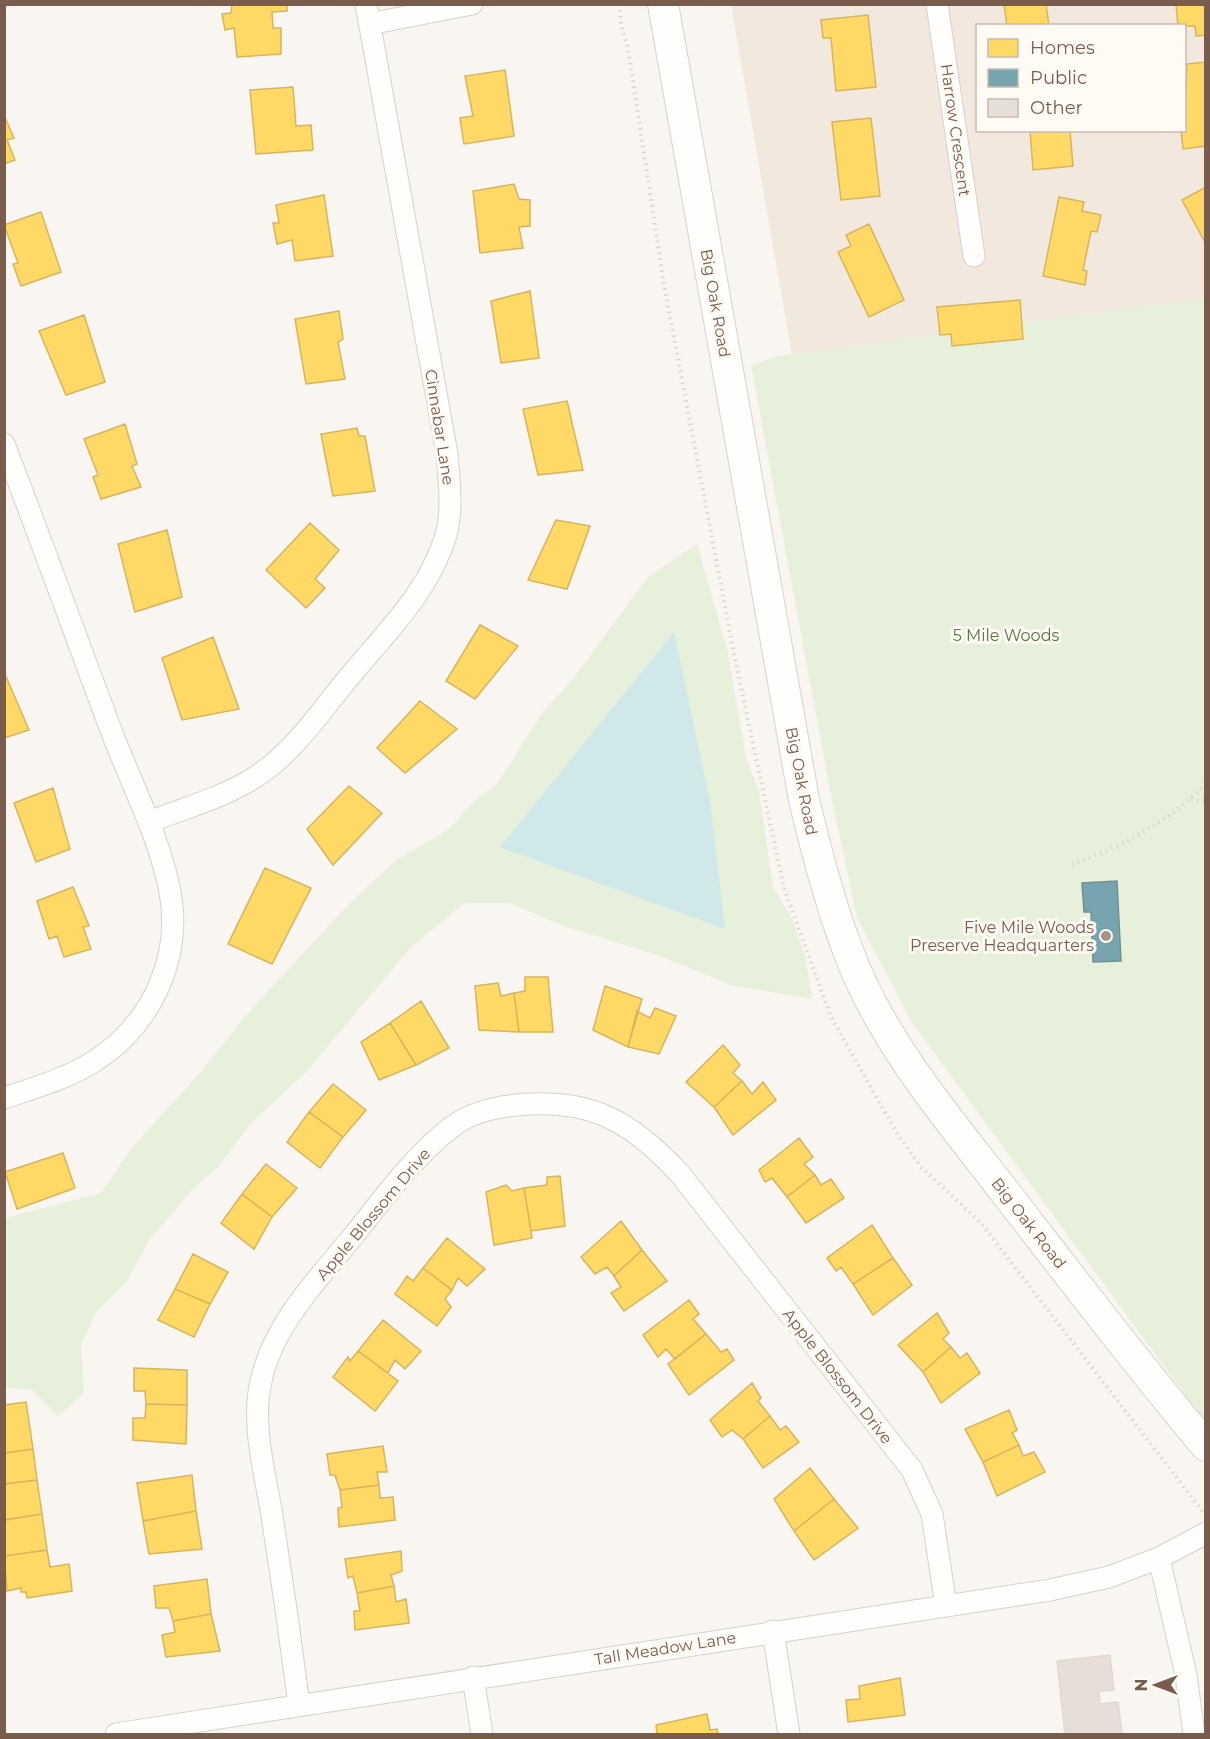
<svg xmlns="http://www.w3.org/2000/svg" width="1210" height="1739" viewBox="0 0 1210 1739" font-family="Montserrat,sans-serif">
<style>
.residential{fill:#f2e8de;fill-rule:evenodd}
.green{fill:#e7f0db}
.water{fill:#d0e8ea}
.homes{fill:#ffd966;stroke:#d7b45e;stroke-width:1.5}
.public{fill:#76a5af;stroke:#778f92;stroke-width:1.5}
.building{fill:#e6ded7;stroke:#e2d8d2;stroke-width:1.5}
.lines{fill:none;stroke-linecap:round;stroke-linejoin:round}
.street-casing{stroke:#d7d1cb;stroke-width:23}
.secondary-casing{stroke:#d9d2cb;stroke-width:32}
.path{stroke:#dcd5d0;stroke-width:4;stroke-dasharray:1.5 4.5;stroke-linecap:butt}
.street{stroke:#fefefd;stroke-width:21}
.secondary{stroke:#fefefd;stroke-width:30}
.poi-dot{fill:#a69286;stroke:#fffaf3;stroke-width:2}
.labels{text-anchor:middle;stroke-width:6;stroke-linejoin:round;paint-order:stroke}
.street-label{font-size:16px;fill:#7a5c4d;stroke:#fffaf3}
.park-label{font-size:16px;fill:#537a41;stroke:#fffaf3}
.poi-label{font-size:16px;fill:#7a5c4d;stroke:#fffaf3;text-anchor:end}
</style>
<rect width="100%" height="100%" fill="#f9f5f0"/>
<path class="residential" d="M 731,5 L 1205,5 L 1205,340 L 799,395 ZM 978,26 L 1184,26 L 1184,130 L 978,130 Z"/>
<path class="green" d="M 1205,298 L 1205,1422 L 913,1024 L 857,918 L 831,795 L 751,365 L 780,356 Z
M 697,544 L 727,649 L 746,758 L 759,791 L 773,887 L 792,919 L 805,956 L 812,999 L 730,985 L 661,956 L 563,926 L 510,903 L 465,903 L 412,946 L 307,1071 L 251,1123 L 219,1166 L 193,1189 L 150,1239 L 127,1281 L 97,1311 L 81,1344 L 84,1393 L 58,1416 L 32,1390 L 5,1387 L 5,1218 L 101,1193 L 130,1150 L 196,1077 L 255,1005 L 350,903 L 396,860 L 448,830 L 474,801 L 497,784 L 543,712 L 573,679 L 648,577 Z"/>
<path class="water" d="M 674,632 L 710,801 L 725,929 L 500,847 Z"/>
<path class="homes" d="M 232,4 L 287,4 L 287,11 L 272,12 L 273,28 L 281,28 L 281,54 L 237,57 L 234,28 L 225,30 L 222,14 L 231,13 Z
M 1004,4 L 1046,4 L 1049,26 L 1007,26 Z
M 1176,4 L 1206,4 L 1206,35 L 1196,36 L 1195,26 L 1178,26 Z
M 868,15 L 876,87 L 836,91 L 831,38 L 823,38 L 821,20 Z
M 1206,62 L 1206,146 L 1183,149 L 1181,130 L 1184,130 L 1187,64 Z
M 505,70 L 514,136 L 464,144 L 460,118 L 473,116 L 465,76 Z
M 293,87 L 296,126 L 311,125 L 313,150 L 256,154 L 250,90 Z
M 4,115 L 14,138 L 7,140 L 15,160 L 4,164 Z
M 871,118 L 880,196 L 841,200 L 832,122 Z
M 1030,130 L 1070,130 L 1073,166 L 1033,170 Z
M 514,184 L 519,199 L 530,200 L 530,226 L 519,227 L 523,248 L 480,253 L 473,191 Z
M 1206,187 L 1206,244 L 1182,200 Z
M 324,195 L 333,256 L 295,261 L 292,240 L 277,244 L 273,223 L 279,223 L 276,205 Z
M 1059,197 L 1084,202 L 1082,211 L 1101,215 L 1097,232 L 1091,231 L 1083,270 L 1087,271 L 1085,285 L 1043,276 Z
M 41,212 L 61,272 L 21,286 L 13,264 L 18,263 L 4,225 Z
M 869,224 L 904,300 L 869,317 L 838,252 L 851,246 L 846,235 Z
M 530,291 L 539,358 L 501,363 L 491,301 Z
M 1020,300 L 1023,339 L 952,346 L 951,334 L 940,335 L 937,307 Z
M 339,311 L 343,339 L 338,342 L 345,379 L 306,384 L 295,319 Z
M 84,315 L 105,382 L 66,395 L 39,331 Z
M 567,401 L 583,470 L 538,475 L 523,409 Z
M 125,424 L 137,464 L 132,466 L 141,487 L 101,499 L 93,477 L 98,475 L 84,439 Z
M 357,428 L 359,436 L 365,436 L 375,491 L 333,496 L 321,434 Z
M 556,520 L 590,526 L 567,589 L 528,580 Z
M 310,523 L 339,550 L 315,579 L 325,588 L 306,608 L 266,570 Z
M 167,530 L 182,597 L 135,612 L 118,544 Z
M 480,625 L 518,646 L 475,699 L 446,681 Z
M 213,637 L 239,709 L 182,720 L 162,658 Z
M 4,672 L 29,730 L 4,738 Z
M 420,701 L 457,729 L 405,773 L 377,748 Z
M 349,786 L 382,813 L 333,865 L 307,829 Z
M 53,788 L 70,849 L 36,862 L 14,803 Z
M 265,868 L 311,888 L 272,964 L 228,944 Z
M 73,887 L 89,926 L 83,927 L 91,949 L 64,957 L 57,936 L 49,939 L 37,901 Z
M 525,977 L 548,977 L 553,1032 L 519,1032 L 514,993 L 525,991 Z
M 498,983 L 501,996 L 514,993 L 519,1032 L 479,1030 L 475,986 Z
M 605,986 L 642,999 L 628,1047 L 593,1030 Z
M 421,1001 L 449,1048 L 416,1065 L 390,1023 Z
M 655,1008 L 676,1016 L 659,1054 L 628,1047 L 637,1011 L 650,1018 Z
M 390,1023 L 416,1065 L 379,1080 L 361,1042 Z
M 723,1045 L 740,1065 L 733,1073 L 742,1081 L 714,1107 L 686,1082 Z
M 742,1081 L 752,1094 L 763,1082 L 776,1100 L 733,1135 L 714,1107 Z
M 333,1084 L 366,1110 L 343,1137 L 309,1112 Z
M 309,1112 L 343,1137 L 320,1168 L 287,1142 Z
M 799,1138 L 813,1157 L 804,1164 L 815,1175 L 787,1197 L 772,1178 L 765,1182 L 759,1170 Z
M 63,1153 L 75,1188 L 17,1209 L 5,1172 Z
M 266,1164 L 297,1188 L 272,1217 L 242,1194 Z
M 815,1175 L 821,1185 L 831,1179 L 844,1198 L 806,1223 L 787,1197 Z
M 560,1176 L 565,1226 L 531,1231 L 524,1188 L 547,1185 L 547,1177 Z
M 506,1185 L 512,1191 L 524,1188 L 532,1238 L 494,1245 L 486,1192 Z
M 242,1194 L 272,1217 L 254,1249 L 221,1223 Z
M 621,1221 L 642,1250 L 614,1276 L 607,1267 L 595,1274 L 581,1257 Z
M 872,1225 L 893,1258 L 853,1284 L 841,1267 L 836,1271 L 827,1258 Z
M 447,1238 L 485,1269 L 467,1286 L 458,1278 L 452,1290 L 423,1268 Z
M 642,1250 L 667,1281 L 624,1311 L 611,1293 L 621,1287 L 614,1276 Z
M 193,1254 L 228,1272 L 210,1304 L 175,1289 Z
M 893,1258 L 912,1285 L 873,1315 L 853,1284 Z
M 423,1268 L 452,1290 L 445,1299 L 451,1307 L 437,1326 L 395,1294 L 407,1276 L 413,1281 Z
M 175,1289 L 210,1304 L 194,1337 L 158,1320 Z
M 689,1300 L 699,1314 L 693,1319 L 706,1334 L 675,1359 L 666,1349 L 658,1357 L 643,1335 Z
M 937,1313 L 949,1333 L 943,1339 L 951,1347 L 923,1372 L 898,1345 Z
M 383,1320 L 421,1351 L 405,1369 L 395,1360 L 388,1373 L 358,1351 Z
M 706,1334 L 721,1352 L 727,1349 L 734,1360 L 689,1395 L 668,1364 Z
M 951,1347 L 960,1358 L 967,1353 L 980,1373 L 941,1403 L 923,1372 Z
M 358,1351 L 398,1381 L 375,1411 L 333,1377 L 348,1357 L 350,1361 Z
M 134,1368 L 187,1370 L 187,1405 L 146,1404 L 145,1391 L 134,1391 Z
M 752,1383 L 761,1398 L 758,1401 L 770,1416 L 743,1439 L 732,1430 L 722,1437 L 710,1420 Z
M 26,1402 L 33,1449 L 4,1453 L 4,1405 Z
M 146,1404 L 187,1405 L 186,1444 L 133,1440 L 133,1418 L 145,1418 Z
M 1009,1410 L 1017,1430 L 1012,1433 L 1019,1445 L 983,1462 L 965,1429 Z
M 770,1416 L 780,1430 L 786,1426 L 799,1442 L 763,1468 L 743,1439 Z
M 1019,1445 L 1023,1456 L 1034,1452 L 1045,1472 L 997,1496 L 983,1462 Z
M 383,1446 L 387,1472 L 377,1472 L 379,1485 L 340,1490 L 335,1475 L 330,1475 L 327,1454 Z
M 33,1449 L 37,1480 L 4,1484 L 4,1453 Z
M 810,1468 L 834,1499 L 794,1531 L 774,1499 Z
M 192,1475 L 196,1511 L 143,1521 L 137,1483 Z
M 37,1480 L 42,1514 L 5,1520 L 4,1484 Z
M 379,1485 L 380,1498 L 393,1497 L 395,1520 L 339,1527 L 338,1508 L 342,1507 L 340,1490 Z
M 834,1499 L 858,1528 L 814,1560 L 794,1531 Z
M 196,1511 L 202,1549 L 149,1554 L 143,1521 Z
M 42,1514 L 47,1550 L 4,1556 L 4,1520 Z
M 47,1550 L 50,1567 L 69,1564 L 72,1591 L 27,1598 L 26,1592 L 21,1592 L 21,1588 L 7,1591 L 4,1556 Z
M 401,1551 L 402,1571 L 391,1575 L 394,1586 L 357,1593 L 353,1576 L 348,1578 L 345,1559 Z
M 207,1579 L 211,1614 L 173,1621 L 169,1608 L 156,1608 L 154,1586 Z
M 394,1586 L 396,1602 L 406,1599 L 409,1623 L 355,1630 L 354,1611 L 360,1611 L 357,1593 Z
M 211,1614 L 220,1651 L 166,1657 L 162,1635 L 175,1632 L 173,1621 Z
M 900,1678 L 905,1715 L 848,1722 L 846,1700 L 860,1699 L 859,1686 Z
M 707,1714 L 710,1730 L 717,1729 L 718,1734 L 657,1734 L 656,1725 Z"/>
<path class="public" d="M 1117,881 L 1121,961 L 1093,962 L 1091,912 L 1084,912 L 1082,883 Z"/>
<path class="building" d="M 1110,1655 L 1114,1690 L 1099,1691 L 1100,1704 L 1118,1702 L 1122,1734 L 1065,1734 L 1057,1661 Z"/>
<g class="lines">
<g class="street-casing">
<path id="street" d="M 937,4 L 974,256
M 369,24 L 472,4
M 4,444 C 42,542 77,640 114,738 C 133,787 158,835 169,887 C 184,956 152,1025 93,1062 C 66,1079 34,1088 4,1098
M 149,822 C 182,809 218,799 249,781 C 288,758 313,722 341,687 C 379,639 428,596 446,535 C 453,509 449,481 447,454 L 366,4
M 1159,1558 L 1186,1675 L 1194,1734
M 773,1631 L 789,1734
M 473,1677 L 482,1734
M 299,1705 C 291,1642 282,1579 272,1516 C 265,1473 251,1424 261,1381 C 273,1326 315,1282 350,1240 C 382,1201 412,1157 453,1126 C 471,1113 495,1107 517,1105 C 591,1098 631,1121 680,1174 L 912,1470 L 932,1514 L 946,1606
M 116,1734 L 1050,1590 L 1109,1577 L 1159,1558 L 1206,1533"/>
</g>
<g class="secondary-casing">
<path id="secondary" d="M 663,4 L 804,800 C 818,857 832,912 854,966 C 890,1052 952,1123 1008,1196 C 1073,1280 1137,1364 1206,1446"/>
</g>
<path class="path" d="M 620,4 L 621,25 L 628,48 L 664,285 L 735,659 L 784,888 L 831,1017 L 898,1135 L 921,1167 L 981,1223 L 1203,1512
M 1191,800 L 1206,801
M 1072,864 C 1118,849 1173,820 1206,783"/>
<use href="#street" class="street"/>
<use href="#secondary" class="secondary"/>
</g>
<circle class="poi-dot" cx="1106" cy="936" r="6"/>
<g class="labels">
<g class="street-label">
<text transform="translate(956 130) rotate(82)" y="6">Harrow Crescent</text>
<text transform="translate(716 303) rotate(80)" y="6">Big Oak Road</text>
<text transform="translate(440 427) rotate(81)" y="6">Cinnabar Lane</text>
<text transform="translate(802 781) rotate(79)" y="6">Big Oak Road</text>
<text transform="translate(373 1214) rotate(-50)" y="6">Apple Blossom Drive</text>
<text transform="translate(1029 1223) rotate(52)" y="6">Big Oak Road</text>
<text transform="translate(838 1376) rotate(52)" y="6">Apple Blossom Drive</text>
<text transform="translate(665 1648) rotate(-9)" y="6">Tall Meadow Lane</text>
</g>
<g class="park-label">
<text x="1006" y="641">5 Mile Woods</text>
</g>
<g class="poi-label">
<text x="1094" y="933">Five Mile Woods<tspan x="1094" dy="18">Preserve Headquarters</tspan></text>
</g>
</g>
<rect width="1210" height="1739" fill="none" stroke="#7a5c4d" stroke-width="12"/>
<rect x="976" y="24" width="210" height="108" fill="#fffaf3" stroke="#cabbb1" stroke-width="1.5"/>
<rect x="988" y="39" width="30" height="18" fill="#ffd966" stroke="#cabbb1" stroke-width="1.5"/>
<text x="1030" y="54" font-size="18" fill="#7a5c4d">Homes</text>
<rect x="988" y="69" width="30" height="18" fill="#76a5af" stroke="#cabbb1" stroke-width="1.5"/>
<text x="1030" y="84" font-size="18" fill="#7a5c4d">Public</text>
<rect x="988" y="99" width="30" height="18" fill="#e6ded7" stroke="#cabbb1" stroke-width="1.5"/>
<text x="1030" y="114" font-size="18" fill="#7a5c4d">Other</text>
<g transform="translate(1156 1685) rotate(270)" stroke="#fffaf3" stroke-width="4.5" paint-order="stroke">
<path d="M0-4.5L10 22L0 15L-10 22Z" fill="#7a5c4d"/>
<text y="-9" font-size="16" font-weight="bold" text-anchor="middle" fill="#7a5c4d">N</text>
</g>
</svg>
